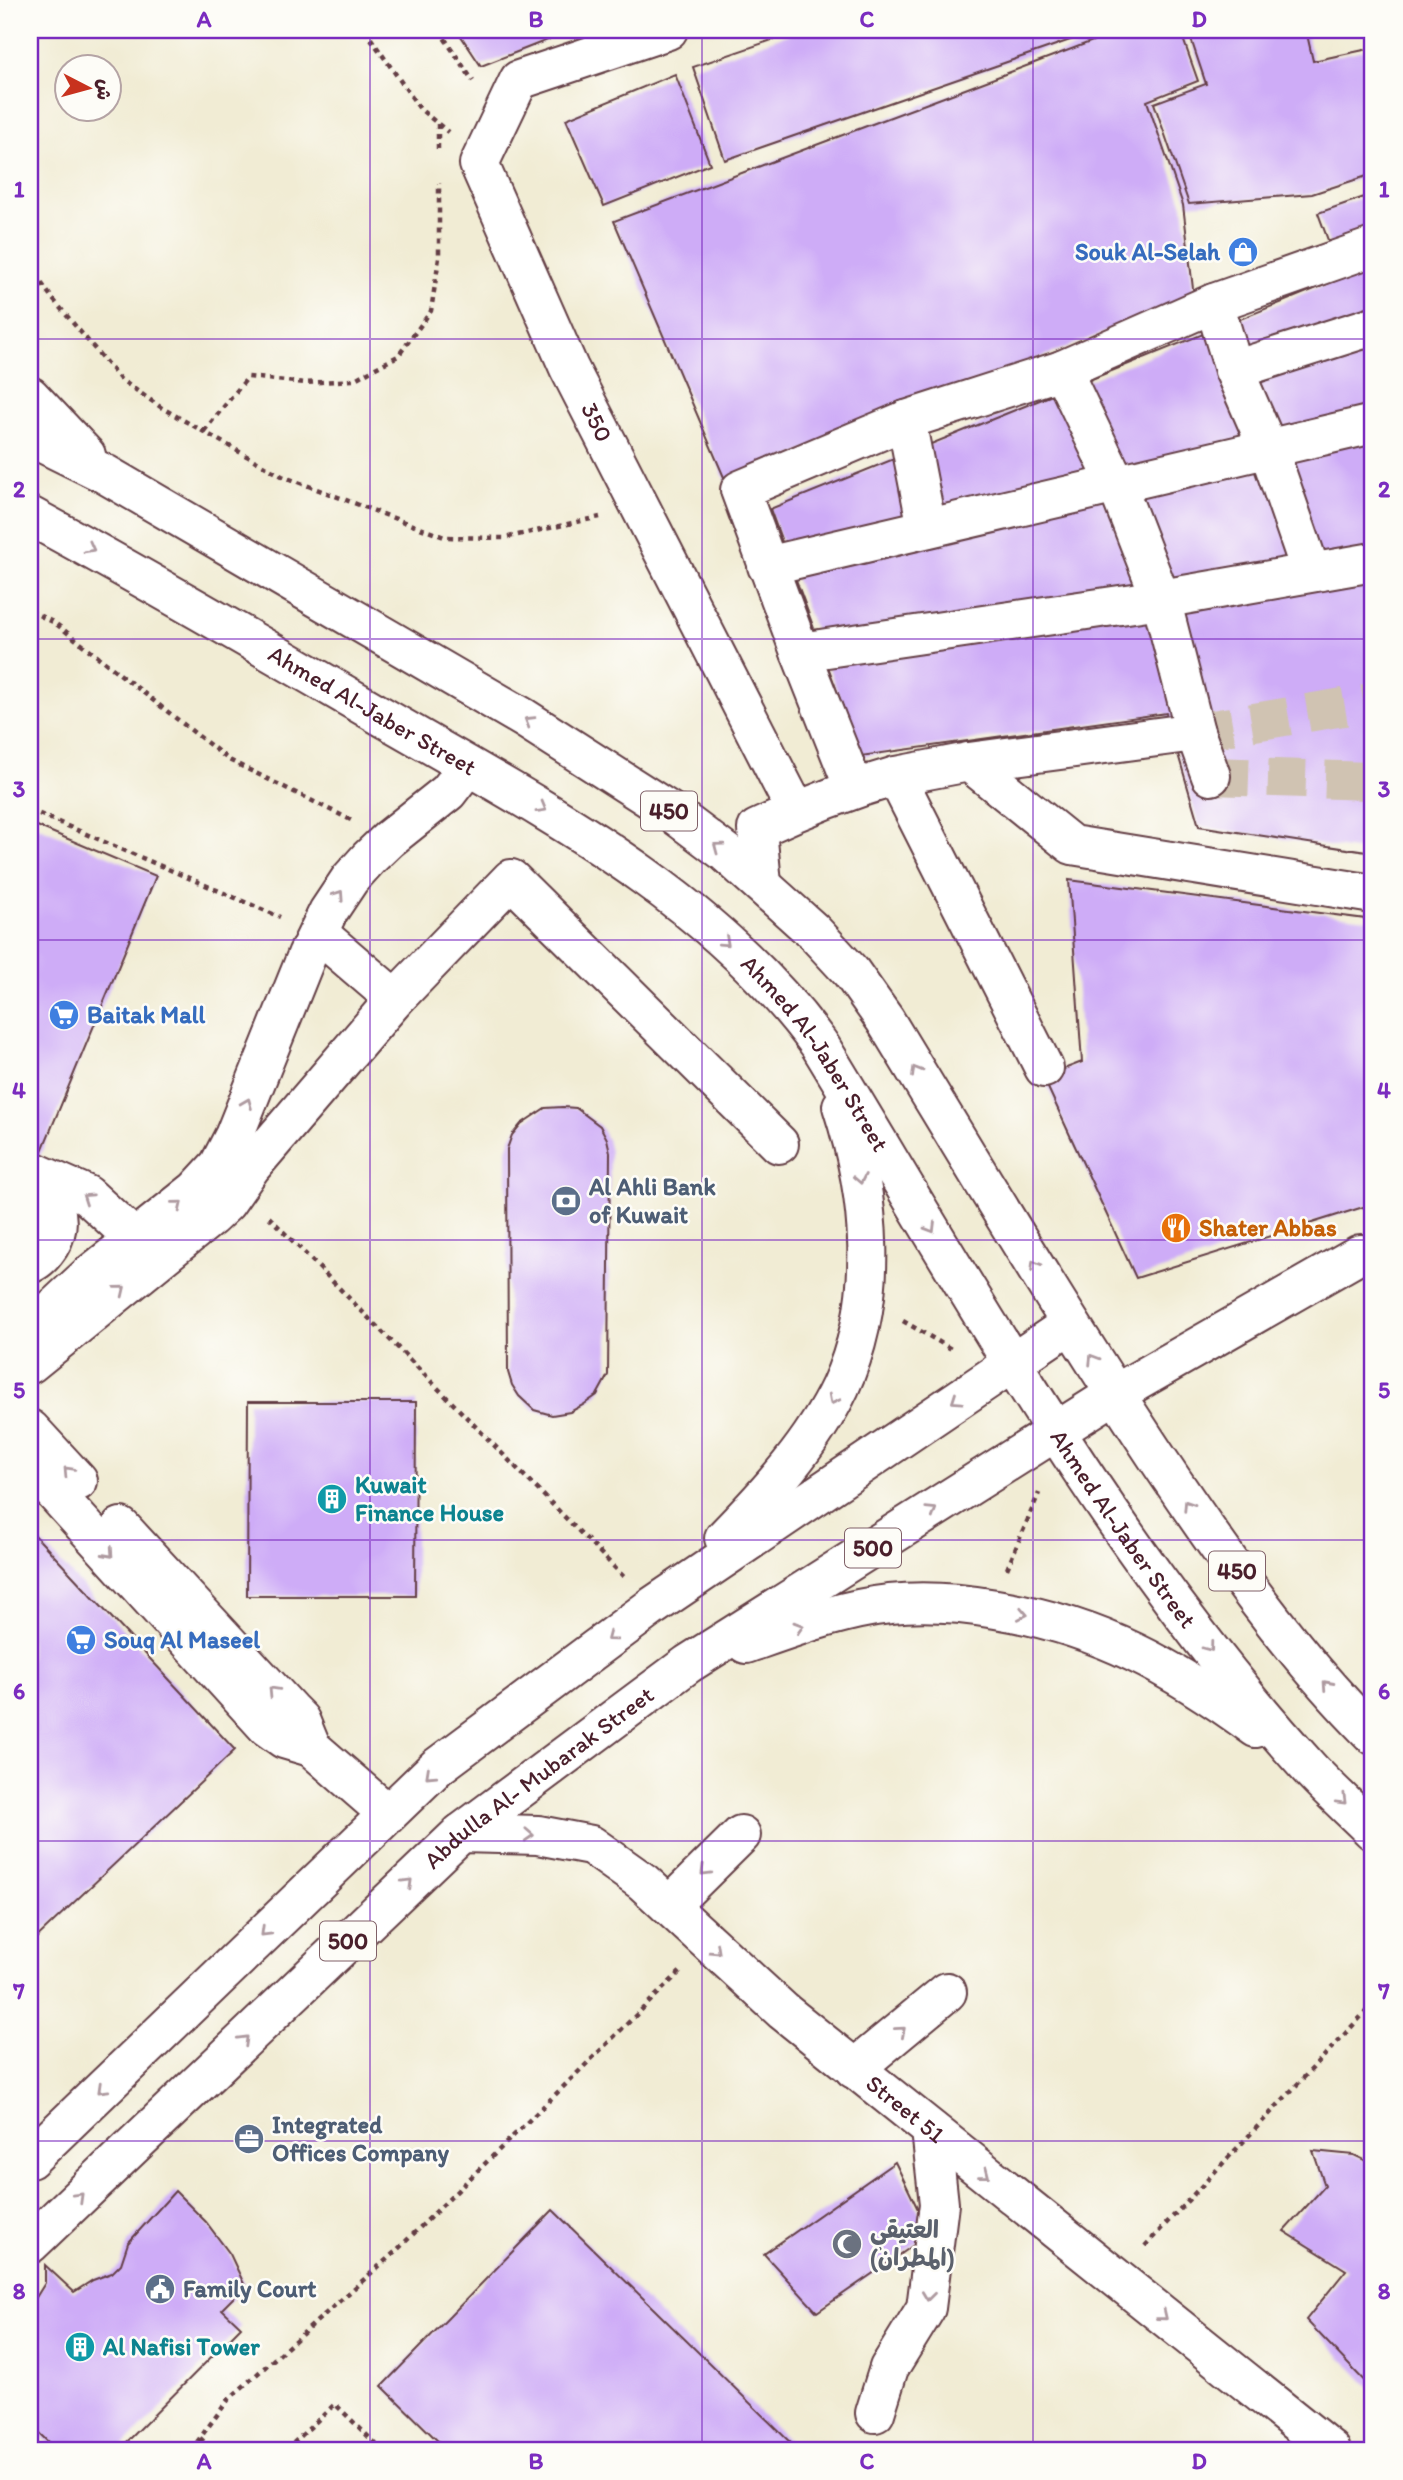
<svg xmlns="http://www.w3.org/2000/svg" width="1403" height="2480" viewBox="0 0 1403 2480" font-family="Itim,'Playpen Sans Arabic',sans-serif">
<style>
.building{fill:#ceacf7}
.lines{fill:none;stroke-linecap:round;stroke-linejoin:round}
.minor-tunnel{stroke:#d0c3b2;stroke-width:38;stroke-dasharray:38 19;stroke-linecap:butt}
.minor-casing{stroke:#633e44;stroke-width:42}
.major-casing{stroke:#633e44;stroke-width:42}
.path{stroke:#633e44;stroke-width:4.5;stroke-dasharray:5 5;stroke-linecap:butt}
.minor{stroke:#fff;stroke-width:38}
.major{stroke:#fff;stroke-width:38}
.oneway{stroke:#ae9aa0}
.grid{fill:none;stroke:#7b2cbf;stroke-width:2;stroke-opacity:0.55}
.labels{text-anchor:middle;stroke-width:5;stroke-linejoin:round;paint-order:stroke}
.shield{fill:#fdfcf7;stroke:#806168;stroke-width:2}
.shield-label{font-size:23px;font-weight:bold;fill:#4a1f2b}
.shop-label{font-size:24px;font-weight:bold;fill:#366cbe;stroke:#fdfcf7;text-anchor:start}
.street-label{font-size:24px;fill:#4a1f2b;stroke:#fdfcf7}
.service-label{font-size:24px;font-weight:bold;fill:#4e5e75;stroke:#fdfcf7;text-anchor:start}
.food-label{font-size:24px;font-weight:bold;fill:#c56008;stroke:#fdfcf7;text-anchor:start}
.culture-label{font-size:24px;font-weight:bold;fill:#0d838f;stroke:#fdfcf7;text-anchor:start}
.worship-label{font-size:24px;font-weight:bold;fill:#5b616d;stroke:#fdfcf7;text-anchor:start}
.neatline{fill:none;stroke:#7b2cbf;stroke-width:2.5}
.grid-label{font-size:23px;text-anchor:middle;font-weight:bold;fill:#7b2cbf}
</style>
<rect width="100%" height="100%" fill="#fdfcf7"/>
<filter id="ink" filterUnits="userSpaceOnUse"><feTurbulence type="fractalNoise" baseFrequency=".0143" numOctaves="2"/><feDisplacementMap in="SourceGraphic" scale="14" xChannelSelector="R" yChannelSelector="G"/><feConvolveMatrix kernelMatrix="1 2 1 2 8 2 1 2 1" color-interpolation-filters="sRGB"/></filter>
<filter id="wash" filterUnits="userSpaceOnUse"><feTurbulence type="fractalNoise" baseFrequency=".00686" numOctaves="4" result="noise"/><feDisplacementMap in="SourceGraphic" scale="28" xChannelSelector="R" yChannelSelector="G"/><feGaussianBlur stdDeviation="1.57" result="paint"/><feColorMatrix in="noise" values="0 0 0 0 0 0 0 0 0 0 0 0 0 0 0 0 0 1.4 0 .05"/><feComposite in="paint" operator="in"/></filter>
<g filter="url(#wash)">
<rect width="100%" height="100%" fill="#f1ecd4"/>
<g id="blocks">
<path class="building" d="M 457,30 L 573,30 L 481,66 Z
M 801,30 L 1099,30 L 725,160 L 693,67 Z
M 1122,30 L 1180,30 L 1198,81 L 1147,101 L 1183,205 L 1194,297 L 726,482 L 614,221 Z
M 1188,30 L 1306,30 L 1313,61 L 1373,48 L 1373,174 L 1312,194 L 1189,204 L 1154,103 L 1206,84 Z
M 675,74 L 710,164 L 604,206 L 566,119 Z
M 1373,194 L 1373,853 L 1199,826 L 1166,713 L 861,756 L 770,509 L 1342,278 L 1318,213 Z
M 30,823 L 156,876 L 39,1158 L 30,1154 Z
M 1069,880 L 1373,920 L 1373,1204 L 1136,1278 L 1043,1077 L 1082,1062 Z
M 563,1107 L 576,1108 L 600,1126 L 607,1139 L 610,1152 L 608,1375 L 597,1395 L 583,1405 L 570,1412 L 552,1415 L 534,1410 L 519,1396 L 512,1385 L 508,1372 L 507,1149 L 512,1135 L 521,1124 L 545,1108 Z
M 248,1402 L 416,1402 L 415,1596 L 247,1596 Z
M 30,1530 L 235,1750 L 30,1944 Z
M 1313,2151 L 1354,2155 L 1373,2164 L 1373,2390 L 1306,2320 L 1346,2270 L 1284,2231 L 1325,2186 Z
M 895,2162 L 930,2234 L 817,2312 L 764,2254 Z
M 175,2191 L 206,2222 L 230,2254 L 245,2286 L 222,2309 L 241,2327 L 119,2450 L 56,2450 L 30,2424 L 30,2302 L 35,2299 L 45,2283 L 45,2265 L 74,2292 L 93,2280 L 112,2273 L 121,2264 L 128,2243 Z
M 553,2210 L 798,2450 L 447,2450 L 382,2386 Z"/>
</g>
</g>
<g filter="url(#ink)">
<use href="#blocks" fill-opacity="0" stroke="#633e44" stroke-width="2"/>
<g class="lines">
<path class="minor-tunnel" d="M 1195,732 L 1373,702
M 1211,776 L 1373,781"/>
<g class="minor-casing">
<g id="minor">
<path id="s1" d="M 668,30 L 519,80 L 479,164 L 569,368 L 796,811"/>
<path d="M 1214,303 L 1234,370 L 1268,448 L 1311,572"/>
<path d="M 1062,370 L 1116,483 L 1161,599 L 1195,732 L 1211,776"/>
<path d="M 1234,370 L 1373,326"/>
<path d="M 906,420 L 927,528"/>
<path d="M 767,566 L 1373,424"/>
<path d="M 800,652 L 1161,599 L 1373,562"/>
<path d="M 969,762 L 1195,732"/>
<path d="M 896,776 L 969,762 L 1072,845 L 1373,894"/>
<path d="M 854,788 L 800,652 L 740,490 L 906,420 L 1062,370 L 1214,303 L 1373,247"/>
<path d="M 762,884 L 757,829 C 802,808 848,790 896,776 L 1044,1068"/>
<path d="M 318,933 L 395,999 L 511,879 L 779,1144"/>
<path d="M 30,1170 L 87,1195 L 135,1239"/>
<path d="M 30,1264 C 39,1260 44,1254 50,1245 C 66,1219 51,1195 35,1173"/>
<path d="M 30,1330 L 88,1276 L 196,1190 L 219,1165 L 234,1136 L 307,955 L 328,912 L 350,879 L 369,858 L 389,839 L 448,792 L 458,779 L 465,765"/>
<path d="M 30,1364 L 211,1217 L 226,1203 L 251,1167 L 395,999"/>
<path d="M 1115,1394 L 1360,1254 L 1373,1255"/>
<path d="M 30,1429 L 78,1481"/>
<path d="M 30,1466 L 267,1727 L 284,1739 L 311,1747 L 388,1814"/>
<path d="M 121,1527 L 290,1710 L 300,1720 L 311,1747"/>
<path id="s2" d="M 461,1833 L 538,1835 L 591,1845 L 643,1882 L 783,2011 L 1331,2450"/>
<path d="M 669,1906 L 741,1835"/>
<path d="M 854,2069 L 947,1992"/>
<path d="M 875,2413 L 889,2368 L 926,2308 L 939,2204 L 931,2130"/>
</g>
</g>
<g class="major-casing">
<g id="major">
<path d="M 30,396 L 86,455"/>
<path d="M 30,437 L 105,474 L 524,718 L 674,814 L 726,853 L 813,931 L 851,972 L 885,1020 C 974,1166 1061,1313 1156,1456 C 1221,1553 1290,1652 1373,1735"/>
<path id="s3" d="M 30,516 C 149,580 266,649 383,717 C 540,808 710,894 819,1044 C 970,1292 1113,1552 1309,1768 C 1329,1790 1352,1810 1373,1831"/>
<path d="M 724,1538 C 768,1493 813,1444 840,1387 C 881,1298 871,1196 842,1106"/>
<path d="M 746,1644 C 792,1628 842,1609 890,1604 C 926,1600 961,1603 996,1609 C 1099,1626 1173,1667 1256,1728"/>
<path d="M 30,2159 L 437,1767 L 653,1606 L 1070,1324"/>
<path id="s4" d="M 30,2244 L 461,1833 L 688,1664 L 1115,1394"/>
</g>
</g>
<path class="path" d="M 365,30 L 420,109 L 448,132
M 439,30 L 473,81
M 438,124 L 438,149
M 30,267 L 52,298 L 120,379 L 162,408 L 282,476 L 444,537 L 504,538 L 600,517
M 204,431 L 248,377 L 305,383 L 353,380 L 398,356 L 431,311 L 439,258 L 439,183
M 30,611 L 55,623 L 229,760 L 351,820
M 30,810 L 280,917
M 269,1217 L 624,1577
M 903,1321 L 953,1350
M 1007,1569 L 1039,1493
M 1145,2246 L 1373,2004
M 200,2438 L 213,2450
M 191,2450 L 229,2399 L 395,2252 L 681,1971
M 286,2450 L 335,2404 L 382,2450"/>
<use href="#minor" class="minor"/>
<use href="#major" class="major"/>
</g>
<defs><path id="oneway-chevron" d="M-2-3.5L2.5 0L-2 3.5" fill="none" stroke-width="1.6" stroke-linecap="round" stroke-linejoin="round" transform="scale(1.75)"/></defs>
<g class="oneway">
<use href="#oneway-chevron" transform="translate(90 548) rotate(28)"/>
<use href="#oneway-chevron" transform="translate(529 721) rotate(-149)"/>
<use href="#oneway-chevron" transform="translate(542 808) rotate(30)"/>
<use href="#oneway-chevron" transform="translate(718 847) rotate(-143)"/>
<use href="#oneway-chevron" transform="translate(339 895) rotate(-56)"/>
<use href="#oneway-chevron" transform="translate(725 942) rotate(42)"/>
<use href="#oneway-chevron" transform="translate(916 1071) rotate(-121)"/>
<use href="#oneway-chevron" transform="translate(247 1103) rotate(-68)"/>
<use href="#oneway-chevron" transform="translate(860 1179) rotate(79)"/>
<use href="#oneway-chevron" transform="translate(87 1198) rotate(-146)"/>
<use href="#oneway-chevron" transform="translate(178 1205) rotate(-39)"/>
<use href="#oneway-chevron" transform="translate(931 1228) rotate(59)"/>
<use href="#oneway-chevron" transform="translate(1035 1265) rotate(-121)"/>
<use href="#oneway-chevron" transform="translate(121 1290) rotate(-39)"/>
<use href="#oneway-chevron" transform="translate(1093 1359) rotate(-122)"/>
<use href="#oneway-chevron" transform="translate(833 1400) rotate(118)"/>
<use href="#oneway-chevron" transform="translate(956 1400) rotate(146)"/>
<use href="#oneway-chevron" transform="translate(68 1471) rotate(-133)"/>
<use href="#oneway-chevron" transform="translate(1188 1505) rotate(-123)"/>
<use href="#oneway-chevron" transform="translate(932 1511) rotate(-32)"/>
<use href="#oneway-chevron" transform="translate(109 1553) rotate(48)"/>
<use href="#oneway-chevron" transform="translate(1023 1614) rotate(11)"/>
<use href="#oneway-chevron" transform="translate(799 1627) rotate(-17)"/>
<use href="#oneway-chevron" transform="translate(611 1637) rotate(143)"/>
<use href="#oneway-chevron" transform="translate(1209 1647) rotate(53)"/>
<use href="#oneway-chevron" transform="translate(1327 1685) rotate(-132)"/>
<use href="#oneway-chevron" transform="translate(273 1691) rotate(-133)"/>
<use href="#oneway-chevron" transform="translate(430 1774) rotate(137)"/>
<use href="#oneway-chevron" transform="translate(1342 1800) rotate(45)"/>
<use href="#oneway-chevron" transform="translate(529 1835) rotate(3)"/>
<use href="#oneway-chevron" transform="translate(705 1871) rotate(135)"/>
<use href="#oneway-chevron" transform="translate(408 1883) rotate(-44)"/>
<use href="#oneway-chevron" transform="translate(265 1932) rotate(136)"/>
<use href="#oneway-chevron" transform="translate(716 1950) rotate(43)"/>
<use href="#oneway-chevron" transform="translate(901 2031) rotate(-41)"/>
<use href="#oneway-chevron" transform="translate(244 2040) rotate(-44)"/>
<use href="#oneway-chevron" transform="translate(102 2089) rotate(136)"/>
<use href="#oneway-chevron" transform="translate(985 2174) rotate(38)"/>
<use href="#oneway-chevron" transform="translate(79 2197) rotate(-44)"/>
<use href="#oneway-chevron" transform="translate(928 2296) rotate(97)"/>
<use href="#oneway-chevron" transform="translate(1163 2316) rotate(39)"/>
</g>
</g>
<path class="grid" d="M 370,30 L 370,2450M 702,30 L 702,2450M 1033,30 L 1033,2450M 30,339 L 1373,339M 30,639 L 1373,639M 30,940 L 1373,940M 30,1240 L 1373,1240M 30,1540 L 1373,1540M 30,1841 L 1373,1841M 30,2141 L 1373,2141"/>
<defs>
<g id="shop-disc" transform="scale(1.575)"><circle r="9.5" fill="#3f7fe0" stroke="#fdfcf7"/><path d="M-5-2.5h2.3a2.7 3.5 0 0 1 5.4 0H5L5.5 6h-11ZM-1.5-2.5h3a1.5 2.3 0 0 0-3 0Z" fill="#fff"/></g>
<g id="supermarket-disc" transform="scale(1.575)"><circle r="9.5" fill="#3f7fe0" stroke="#fdfcf7"/><path d="M-6-5.5h2.5l.6 2H6L4.5 2H-2.5L-4.4-4H-6ZM-1.5 3.2a1.3 1.3 0 1 0 .1 0ZM3 3.2a1.3 1.3 0 1 0 .1 0Z" fill="#fff"/></g>
<g id="bank-disc" transform="scale(1.575)"><circle r="9.5" fill="#5c6f8a" stroke="#fdfcf7"/><path d="M-6-4H6V4H-6ZM0-2.3a2.3 2.3 0 1 0 0 4.6a2.3 2.3 0 1 0 0-4.6Z" fill="#fff"/></g>
<g id="restaurant-disc" transform="scale(1.575)"><circle r="9.5" fill="#e8710a" stroke="#fdfcf7"/><path d="M-5-6h1v4h1v-4h1v4h1v-4h1v5L-1.5 .5V6h-2V.5L-5-1ZM5-6V6H3V1.5H1.5Q1.5-4 5-6Z" fill="#fff"/></g>
<g id="building-disc" transform="scale(1.575)"><circle r="9.5" fill="#0f9aa8" stroke="#fdfcf7"/><path d="M-4-6H4V6H1V3H-1V6H-4ZM-2.5-4.3h1.7v1.8h-1.7ZM.8-4.3h1.7v1.8H.8ZM-2.5-1h1.7V.8h-1.7ZM.8-1h1.7V.8H.8Z" fill="#fff"/></g>
<g id="office-disc" transform="scale(1.575)"><circle r="9.5" fill="#5c6f8a" stroke="#fdfcf7"/><path d="M-6-3h4V-5.5h4V-3h4V5H-6ZM-1-4.5V-3h2v-1.5ZM-6 0V1H6V0Z" fill="#fff"/></g>
<g id="mosque-disc" transform="scale(1.575)"><circle r="9.5" fill="#6b7280" stroke="#fdfcf7"/><path d="M3.5-4.9A6 6 0 1 0 3.5 4.9A5 5 0 1 1 3.5-4.9Z" fill="#fff"/></g>
<g id="civic-disc" transform="scale(1.575)"><circle r="9.5" fill="#5c6f8a" stroke="#fdfcf7"/><path d="M-.6-6.5H3V-4.5H.6V-3L4-1V1h2V6H-6V1h2V-1L-.6-3ZM-1.2 2.5V6h2.4V2.5Z" fill="#fff"/></g>
</defs>
<g fill-rule="evenodd">
<use href="#shop-disc" x="1243" y="252"/>
<use href="#supermarket-disc" x="64" y="1015"/>
<use href="#bank-disc" x="566" y="1201"/>
<use href="#restaurant-disc" x="1176" y="1228"/>
<use href="#building-disc" x="332" y="1499"/>
<use href="#supermarket-disc" x="81" y="1640"/>
<use href="#office-disc" x="249" y="2139"/>
<use href="#mosque-disc" x="847" y="2244"/>
<use href="#civic-disc" x="160" y="2289"/>
<use href="#building-disc" x="80" y="2347"/>
</g>
<g class="labels">
<g class="shield">
<rect x="641" y="791.5" width="56" height="39" rx="5"/>
<rect x="845" y="1528.5" width="56" height="39" rx="5"/>
<rect x="1209" y="1551.5" width="56" height="39" rx="5"/>
<rect x="320" y="1921.5" width="56" height="39" rx="5"/>
</g>
<g class="shield-label">
<text x="669" y="819">450</text>
<text x="873" y="1556">500</text>
<text x="1237" y="1579">450</text>
<text x="348" y="1949">500</text>
</g>
<g class="shop-label">
<text x="1220" y="260" text-anchor="end">Souk Al-Selah</text>
<text x="87" y="1023">Baitak Mall</text>
<text x="104" y="1648">Souq Al Maseel</text>
</g>
<g class="street-label">
<text dy="8" stroke="none"><textPath href="#s1" startOffset="534">350</textPath></text>
<text dy="8" stroke="none"><textPath href="#s3" startOffset="394">Ahmed Al-Jaber Street</textPath></text>
<text dy="8" stroke="none"><textPath href="#s3" startOffset="961">Ahmed Al-Jaber Street</textPath></text>
<text dy="8" stroke="none"><textPath href="#s3" startOffset="1528">Ahmed Al-Jaber Street</textPath></text>
<text dy="8" stroke="none"><textPath href="#s4" startOffset="691">Abdulla Al- Mubarak Street</textPath></text>
<text dy="8" stroke="none"><textPath href="#s2" startOffset="542">Street 51</textPath></text>
</g>
<g class="service-label">
<text x="589" y="1195">Al Ahli Bank<tspan x="589" dy="28">of Kuwait</tspan></text>
<text x="272" y="2133">Integrated<tspan x="272" dy="28">Offices Company</tspan></text>
<text x="183" y="2297">Family Court</text>
</g>
<g class="food-label">
<text x="1199" y="1236">Shater Abbas</text>
</g>
<g class="culture-label">
<text x="355" y="1493">Kuwait<tspan x="355" dy="28">Finance House</tspan></text>
<text x="103" y="2355">Al Nafisi Tower</text>
</g>
<g class="worship-label">
<text x="870" y="2238">العتيقي<tspan x="870" dy="28">(المطران)</tspan></text>
</g>
</g>
<rect width="1403" height="2480" fill="none" stroke="#fdfcf7" stroke-width="77"/>
<g transform="translate(88 88) rotate(96)"><circle r="33" fill="#fdfcf7" stroke="#b5a4a5" stroke-width="2"/>
<path d="M0-5L12 26L0 18L-12 26Z" fill="#c8321e"/>
<text y="-10" font-size="19" font-weight="bold" text-anchor="middle" fill="#4a1f2b">ش</text>
</g>
<rect x="38" y="38" width="1326" height="2404" class="neatline"/>
<g class="grid-label">
<text x="204" y="27">A</text>
<text x="536" y="27">B</text>
<text x="867" y="27">C</text>
<text x="1199" y="27">D</text>
<text x="19" y="197">1</text>
<text x="1384" y="197">1</text>
<text x="19" y="497">2</text>
<text x="1384" y="497">2</text>
<text x="19" y="797">3</text>
<text x="1384" y="797">3</text>
<text x="19" y="1098">4</text>
<text x="1384" y="1098">4</text>
<text x="19" y="1398">5</text>
<text x="1384" y="1398">5</text>
<text x="19" y="1699">6</text>
<text x="1384" y="1699">6</text>
<text x="19" y="1999">7</text>
<text x="1384" y="1999">7</text>
<text x="19" y="2299">8</text>
<text x="1384" y="2299">8</text>
<text x="204" y="2469">A</text>
<text x="536" y="2469">B</text>
<text x="867" y="2469">C</text>
<text x="1199" y="2469">D</text>
</g>
</svg>
